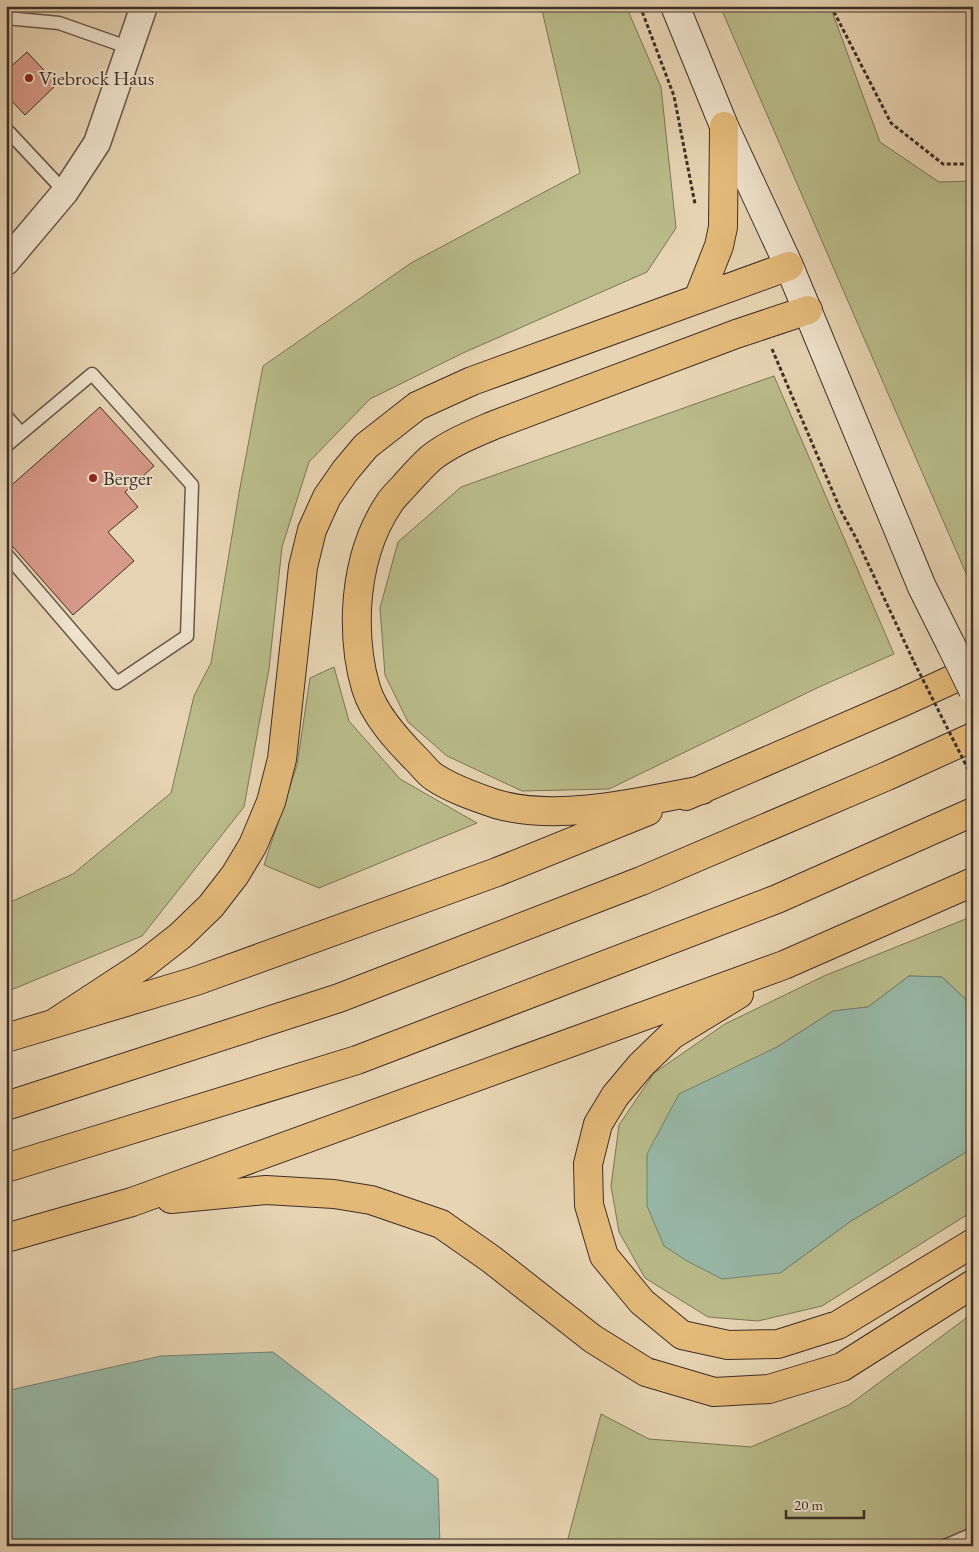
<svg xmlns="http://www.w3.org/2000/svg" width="979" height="1552" viewBox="0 0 979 1552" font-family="'EB Garamond',serif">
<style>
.green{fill:#b9bc8a;stroke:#7a765a}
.water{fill:#97b9a7;stroke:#738275}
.building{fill:#d79988;stroke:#3c2f29}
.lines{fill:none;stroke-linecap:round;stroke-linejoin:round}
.service-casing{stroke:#67584b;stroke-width:15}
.minor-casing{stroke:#67584b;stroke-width:29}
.secondary-casing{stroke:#3c2f29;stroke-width:30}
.motorway-casing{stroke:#3c2f29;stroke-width:30}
.path{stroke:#3c2f29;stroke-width:3;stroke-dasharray:4 2.5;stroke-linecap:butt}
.service{stroke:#efe3cd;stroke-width:12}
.minor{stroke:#efe3cd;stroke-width:26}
.secondary{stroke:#efe3cd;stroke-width:28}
.motorway{stroke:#e4ba79;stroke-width:28}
.secondary-bridge-casing{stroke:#3c2f29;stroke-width:30;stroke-linecap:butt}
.path-bridge{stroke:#3c2f29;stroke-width:3;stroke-dasharray:4 2.5;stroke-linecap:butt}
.secondary-bridge{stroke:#efe3cd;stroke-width:28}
.poi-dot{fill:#8f2418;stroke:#efe3cd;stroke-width:2}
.labels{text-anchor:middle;stroke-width:4;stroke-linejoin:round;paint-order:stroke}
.poi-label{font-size:20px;fill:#3c2f29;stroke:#efe3cd;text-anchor:start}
</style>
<rect width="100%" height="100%" fill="#e7d4b2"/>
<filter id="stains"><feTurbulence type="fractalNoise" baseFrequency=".004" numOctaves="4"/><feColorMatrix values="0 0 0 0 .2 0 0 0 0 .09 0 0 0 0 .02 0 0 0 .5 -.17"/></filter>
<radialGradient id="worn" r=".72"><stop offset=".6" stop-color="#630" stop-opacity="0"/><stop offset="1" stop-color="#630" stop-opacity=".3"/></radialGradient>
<path class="green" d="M 541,6 L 626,6 L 661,87 L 676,228 L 647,272 L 463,353 L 370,399 L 309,462 L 282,547 L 269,669 L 244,807 L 142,936 L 6,992 L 6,904 L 73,874 L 171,793 L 194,696 L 211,663 L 239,493 L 263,366 L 411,263 L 580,173 Z
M 720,6 L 830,6 L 880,142 L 939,182 L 973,181 L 973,582 L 968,578 Z
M 774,376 L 894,654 L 819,687 L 609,789 L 522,791 L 447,756 L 408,722 L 385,675 L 380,608 L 398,542 L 461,487 Z
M 334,667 L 349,721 L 400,779 L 477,823 L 319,888 L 264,865 L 297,765 L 310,678 Z
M 973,916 L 973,1006 L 942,977 L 909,976 L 868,1007 L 833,1011 L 777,1047 L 647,1154 L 780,1273 L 851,1221 L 973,1148 L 973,1211 L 822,1306 L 758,1321 L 708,1317 L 645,1278 L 619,1232 L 611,1186 L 619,1125 L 654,1073 L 725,1024 L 824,976 Z
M 973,1313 L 973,1546 L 566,1546 L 601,1414 L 649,1439 L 751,1447 L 849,1405 Z"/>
<path class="water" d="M 909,976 L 942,977 L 973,1006 L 973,1148 L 851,1221 L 780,1273 L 722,1279 L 687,1261 L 664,1246 L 647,1206 L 647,1154 L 679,1094 L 777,1047 L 833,1011 L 868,1007 Z
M 273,1352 L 438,1479 L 440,1546 L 6,1546 L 6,1391 L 161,1356 Z"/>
<path class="building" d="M 27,52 L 57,84 L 25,115 L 6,95 L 6,71 Z
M 100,407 L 154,466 L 125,492 L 138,507 L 108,532 L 134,561 L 73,615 L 6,539 L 6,516 L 10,513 L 6,509 L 6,490 Z"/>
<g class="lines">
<g class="service-casing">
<path id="service" d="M 6,18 L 59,23 L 130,48
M 6,129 L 65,192
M 6,416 L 21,433
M 6,446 L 92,374 L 192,485 L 187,636 L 117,683 L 6,554
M 945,1546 L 973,1534"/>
</g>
<g class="minor-casing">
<path id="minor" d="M 6,262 L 65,192 L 97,143 L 144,6"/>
</g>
<g class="secondary-casing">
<path id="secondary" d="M 675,6 L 724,126 L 789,266 L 922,587 L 951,645"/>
</g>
<g class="motorway-casing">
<path id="motorway" d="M 698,299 L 719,246 L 723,227 L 724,126
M 702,790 C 640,802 558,822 496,804 C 475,797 452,789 434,777 C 428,773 423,766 418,761 C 398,741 374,715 366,688 C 358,662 356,636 357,609 C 359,571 368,534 390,502 C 394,496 400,491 405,485 C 413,476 422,466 431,458 C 450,443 473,434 494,425 L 736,334 L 808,310
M 686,796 L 903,702 L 973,670
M 739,994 L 672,1035 L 641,1065 L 615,1096 L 598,1124 L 588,1164 L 589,1205 L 604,1256 L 642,1302 L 682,1335 L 728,1345 L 778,1344 L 838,1325 L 973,1243
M 56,1022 L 143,965 L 180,936 L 211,906 L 235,875 L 253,845 L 271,802 L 282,759 L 303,567 L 312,530 L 327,497 L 345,471 L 366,446 L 417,406 L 472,381 L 789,266
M 6,1038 L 196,981 L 497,872 L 648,811
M 6,1106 L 339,998 L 641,881 L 887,776 L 973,737
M 6,1168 L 357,1060 L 777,899 L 973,812
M 171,1199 L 266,1190 L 334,1194 L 371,1200 L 441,1224 L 491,1259 L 593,1339 L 646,1372 L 714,1392 L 769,1389 L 842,1367 L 973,1284
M 6,1238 L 132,1202 L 784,965 L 973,882"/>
</g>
<path class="path" d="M 640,6 L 674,96 L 695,204
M 831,6 L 891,123 L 943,164 L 973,164
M 772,349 L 841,511 L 856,538 L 914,662"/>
<use href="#service" class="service"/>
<use href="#minor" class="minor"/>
<use href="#secondary" class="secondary"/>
<use href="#motorway" class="motorway"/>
<g class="secondary-bridge-casing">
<path id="secondary-bridge" d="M 951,645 L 973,690"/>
</g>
<path class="path-bridge" d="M 914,662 L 973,779"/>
<use href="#secondary-bridge" class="secondary-bridge"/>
</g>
<g class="poi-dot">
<circle cx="29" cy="78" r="5"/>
<circle cx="93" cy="478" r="5"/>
</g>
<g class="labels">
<g class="poi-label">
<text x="39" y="85">Viebrock Haus</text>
<text x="103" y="485">Berger</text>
</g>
</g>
<rect width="979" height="1552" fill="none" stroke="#e7d4b2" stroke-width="25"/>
<rect x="8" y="8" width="964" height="1537" fill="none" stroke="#3c2f29" stroke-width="2.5"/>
<rect x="12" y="12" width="954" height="1527" fill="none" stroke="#3c2f29"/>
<path d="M786 1510v8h78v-8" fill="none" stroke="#3c2f29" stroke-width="2.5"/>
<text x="794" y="1510" font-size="15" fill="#3c2f29" stroke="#efe3cd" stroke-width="4" paint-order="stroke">20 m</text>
<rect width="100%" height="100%" filter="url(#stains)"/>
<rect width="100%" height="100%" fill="url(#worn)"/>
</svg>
